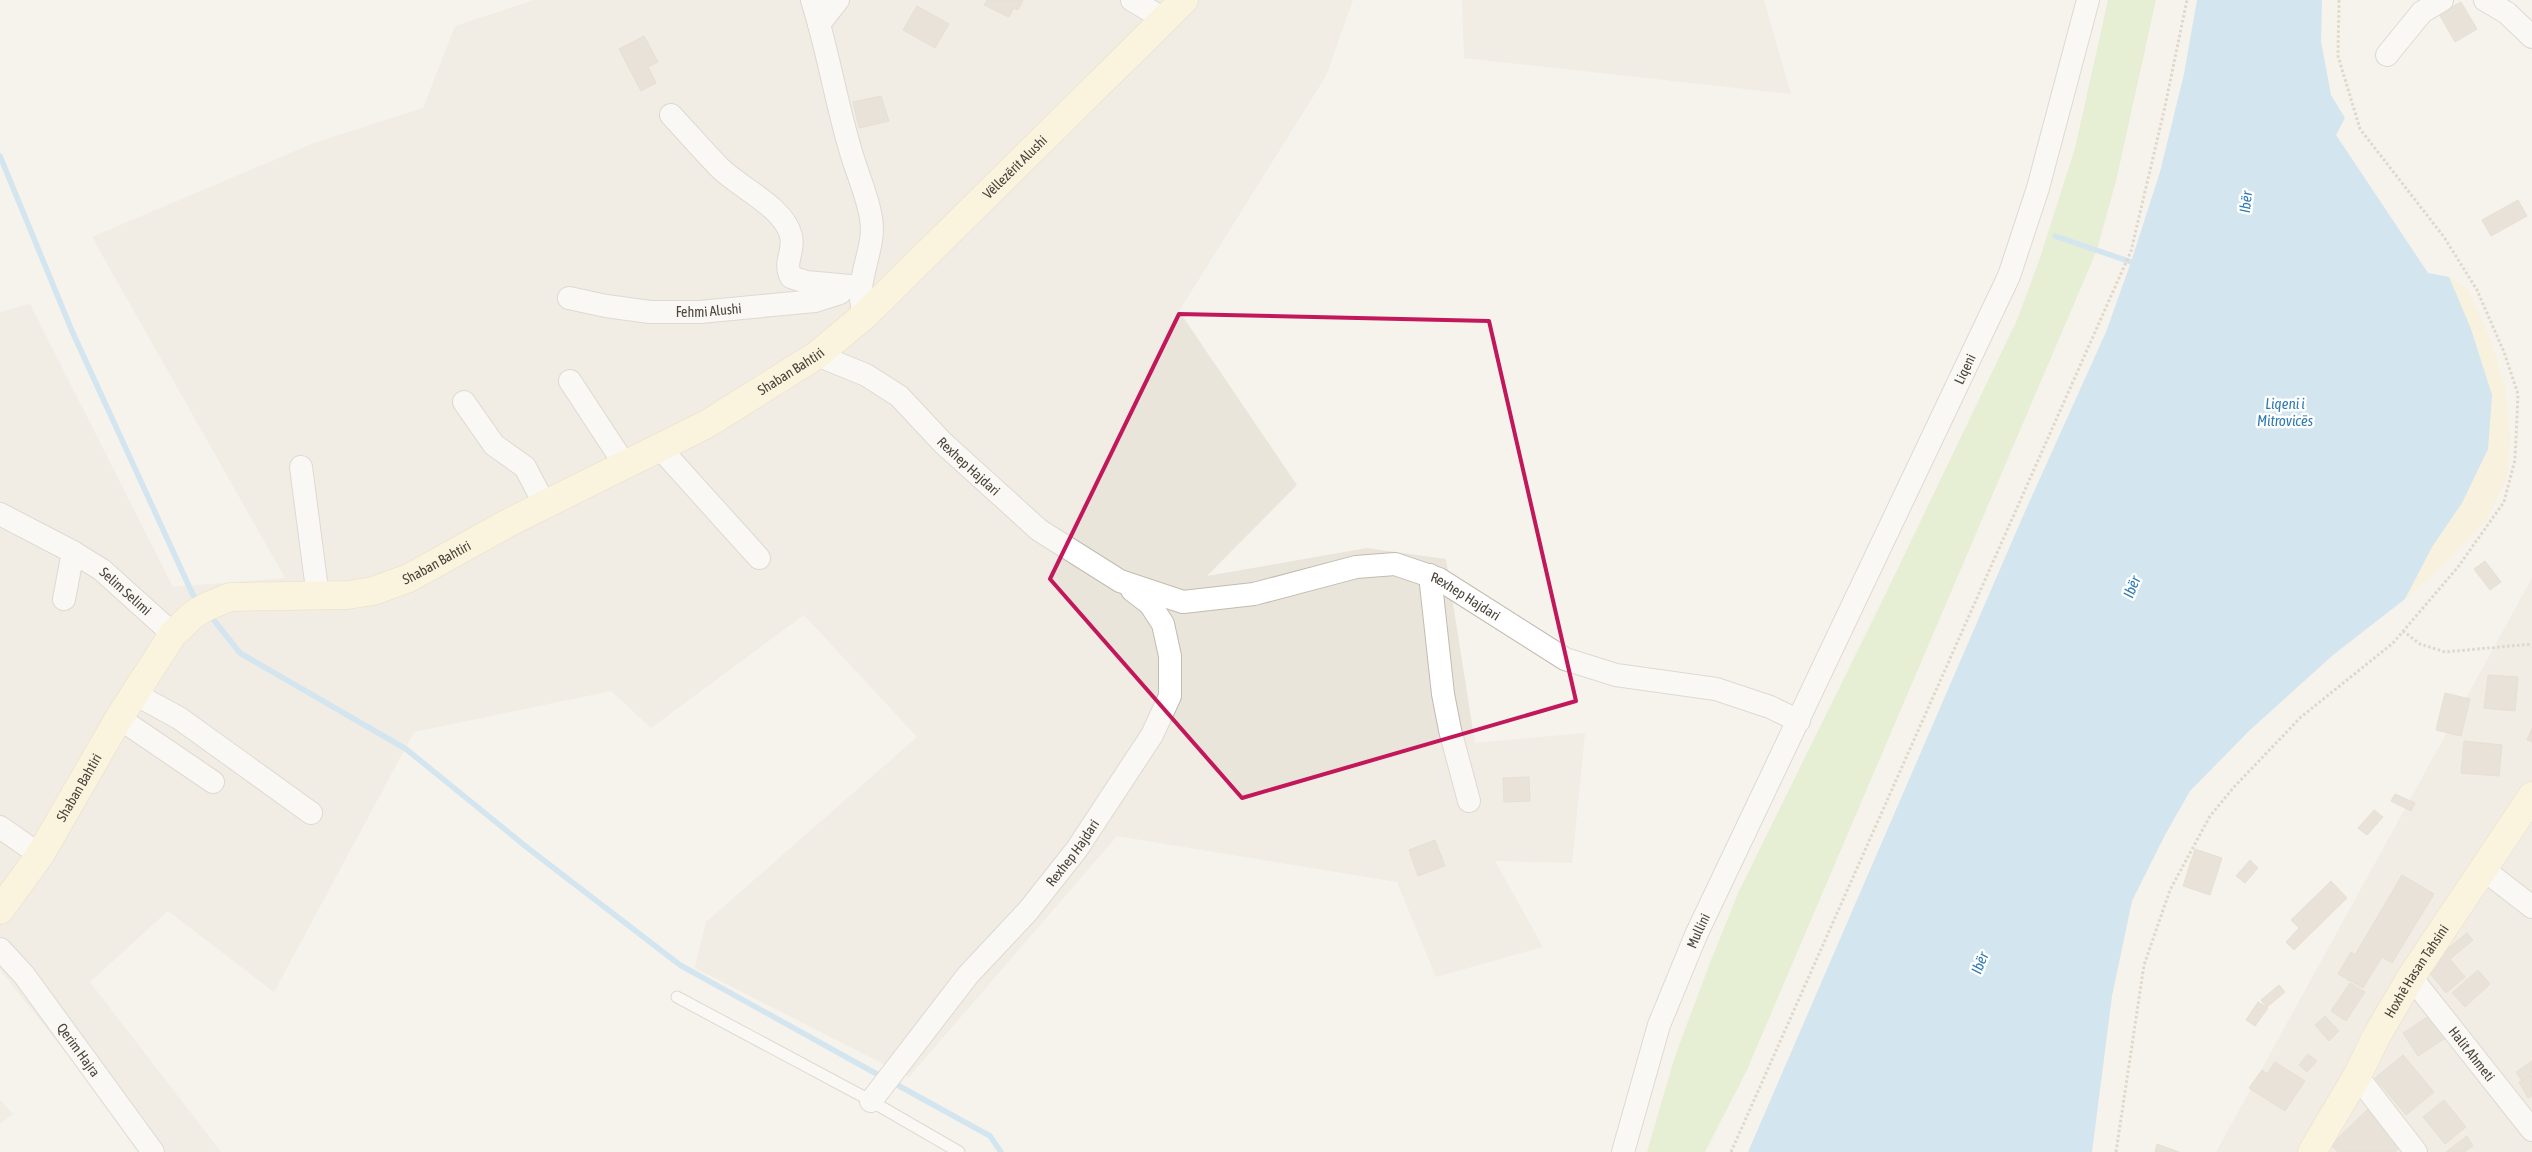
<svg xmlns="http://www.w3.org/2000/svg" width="2532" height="1152" viewBox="0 0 2532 1152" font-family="'Asap Condensed',sans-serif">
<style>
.residential{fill:#eae5da}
.green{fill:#d2eab5}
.sand{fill:#f9efc9}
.water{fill:#a9d4f2}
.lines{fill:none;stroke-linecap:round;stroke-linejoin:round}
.stream{stroke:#a9d4f2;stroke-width:5.5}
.building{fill:#d8cfc1;stroke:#d3c7b4}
.lane-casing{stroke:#c2bbae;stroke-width:13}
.street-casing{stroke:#c2bbae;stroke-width:24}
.secondary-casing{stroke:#d6c79b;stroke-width:29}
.path{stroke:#c4b79f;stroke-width:3;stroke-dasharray:2.5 2.5;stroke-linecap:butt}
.lane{stroke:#fff;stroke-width:11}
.street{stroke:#fff;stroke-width:22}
.secondary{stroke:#fff3cd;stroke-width:28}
.marked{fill:none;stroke:#c2185b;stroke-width:4;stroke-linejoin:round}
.labels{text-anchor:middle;stroke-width:5;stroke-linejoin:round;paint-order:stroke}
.street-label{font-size:14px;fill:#4b4439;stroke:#fff}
.water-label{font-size:15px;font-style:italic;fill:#2e7ab2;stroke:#fff}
</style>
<rect width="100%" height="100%" fill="#f6f3ec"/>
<path class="residential" d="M 534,0 L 1353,0 L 1326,76 L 1179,311 L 1297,485 L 1207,576 L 1367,548 L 1446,559 L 1475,743 L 1585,733 L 1572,863 L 1495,861 L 1543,947 L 1436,977 L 1397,882 L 1117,836 L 909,1077 L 695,968 L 706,922 L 917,737 L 804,615 L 651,728 L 611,691 L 414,732 L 274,992 L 168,911 L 90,982 L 221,1152 L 145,1152 L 0,970 L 0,312 L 30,304 L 173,587 L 285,578 L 92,237 L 314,143 L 423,108 L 455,26 Z
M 1462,0 L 1764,0 L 1791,94 L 1464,58 Z
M 2532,578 L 2532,1152 L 2216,1152 Z
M 0,1100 L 13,1114 L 0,1124 Z"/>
<path class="green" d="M 2108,0 L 2156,0 L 2116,181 L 2097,250 L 1747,1070 L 1705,1152 L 1647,1152 L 1674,1059 L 1711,960 L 1739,891 L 1888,589 L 2017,320 L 2039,261 L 2075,148 Z"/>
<path class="sand" d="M 2449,277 L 2467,288 L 2490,338 L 2505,386 L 2510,436 L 2507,478 L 2487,519 L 2445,564 L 2405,599 L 2432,547 L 2462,503 L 2492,395 L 2471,329 Z"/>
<path class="water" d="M 2197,0 L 2322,0 L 2321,41 L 2331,95 L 2345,118 L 2336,135 L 2428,273 L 2449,277 L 2471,329 L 2492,395 L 2488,449 L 2462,503 L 2432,547 L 2405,599 L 2333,655 L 2250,730 L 2190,791 L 2165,835 L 2132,901 L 2112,996 L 2092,1152 L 1748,1152 L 2023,516 L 2106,332 L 2131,262 L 2160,172 L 2184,74 Z"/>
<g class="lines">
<path class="stream" d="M 0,156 L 72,331 L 193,595 L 200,603
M 2055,236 L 2131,262
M 209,614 L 240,653 L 406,749 L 529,849 L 680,965 L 884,1078
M 892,1082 L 990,1136 L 1001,1152"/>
</g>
<path class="building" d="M 987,0 L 1023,0 L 1018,10 L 1014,8 L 1009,17 L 984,5 Z
M 2461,2 L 2477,29 L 2455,42 L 2439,14 Z
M 917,6 L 949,24 L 935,48 L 903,30 Z
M 644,36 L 658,62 L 648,67 L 656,83 L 641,91 L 619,49 Z
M 881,96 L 889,121 L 859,128 L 853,102 Z
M 2518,200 L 2527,216 L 2491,236 L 2482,220 Z
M 2485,561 L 2501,582 L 2490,590 L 2474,569 Z
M 2488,675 L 2518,677 L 2515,711 L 2484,708 Z
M 2445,693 L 2470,699 L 2461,736 L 2436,730 Z
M 2532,728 L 2532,742 L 2527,740 Z
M 2464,741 L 2502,745 L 2499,776 L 2461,773 Z
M 1529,777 L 1530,801 L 1504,802 L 1503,778 Z
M 2395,794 L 2415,803 L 2411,811 L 2391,801 Z
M 2374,810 L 2383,817 L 2367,835 L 2358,828 Z
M 1435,840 L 1445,866 L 1418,876 L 1409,850 Z
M 2195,849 L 2222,858 L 2210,895 L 2183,886 Z
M 2250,860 L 2258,868 L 2245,883 L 2236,876 Z
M 2402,875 L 2434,894 L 2392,963 L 2382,957 L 2363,988 L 2338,974 L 2351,952 L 2355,955 Z
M 2331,881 L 2347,898 L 2294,950 L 2286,942 L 2299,928 L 2291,920 Z
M 2467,933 L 2473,940 L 2450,959 L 2465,977 L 2446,993 L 2425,967 Z
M 2478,970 L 2490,984 L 2465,1007 L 2452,993 Z
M 2350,983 L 2365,992 L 2346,1021 L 2331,1011 Z
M 2279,985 L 2285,992 L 2267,1007 L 2261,1000 Z
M 2258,1002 L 2268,1008 L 2255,1026 L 2246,1020 Z
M 2435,1012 L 2450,1035 L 2418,1056 L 2403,1033 Z
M 2325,1016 L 2339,1031 L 2329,1041 L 2315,1025 Z
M 2308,1054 L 2317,1061 L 2307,1072 L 2299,1065 Z
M 2403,1055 L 2434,1092 L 2406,1115 L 2375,1078 Z
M 2532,1061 L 2532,1073 L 2522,1081 L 2516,1072 Z
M 2275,1062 L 2305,1081 L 2285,1111 L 2249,1088 L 2262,1070 L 2267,1074 Z
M 2532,1075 L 2532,1096 L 2528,1098 L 2519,1082 Z
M 2444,1100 L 2466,1127 L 2445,1144 L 2423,1117 Z
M 2371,1106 L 2406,1141 L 2395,1152 L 2338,1152 L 2331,1145 Z
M 2467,1136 L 2473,1146 L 2464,1152 L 2446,1152 Z
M 2157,1144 L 2179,1152 L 2155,1152 Z"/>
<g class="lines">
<g class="lane-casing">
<path id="lane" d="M 677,997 L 864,1097 L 959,1152"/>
</g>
<g class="street-casing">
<g id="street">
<path d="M 812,0 C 827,47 835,97 849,145 C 855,169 867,193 871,218 C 877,251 851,283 865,315"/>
<path d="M 1132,0 L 1164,19"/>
<path d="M 2485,0 L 2507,13 L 2532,37"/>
<path d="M 819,24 L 838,0"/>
<path d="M 2387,55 L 2422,12 L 2442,0"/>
<path d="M 671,115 C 688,133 703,151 720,168 C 740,188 784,207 791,236 C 795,252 783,261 791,277 L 806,282 L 861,287"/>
<path id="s1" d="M 569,298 L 606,306 L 650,312 L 700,312 L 815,301 L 840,293 L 846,287"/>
<path id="s2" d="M 817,355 L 866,375 L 899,396 L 943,443 L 1039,530 L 1120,581 L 1183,602 L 1254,594 L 1356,567 L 1395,564 L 1439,579 L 1565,659 L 1616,675 L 1716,689 L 1770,707 L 1799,721"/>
<path d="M 570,381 L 625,465"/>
<path d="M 464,402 L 494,445 L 525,467 L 545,505"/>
<path d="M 659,447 L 759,558"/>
<path d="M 301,467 L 318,597"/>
<path id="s3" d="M 0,514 L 73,552 L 102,570 L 173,634"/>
<path d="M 1430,575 L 1443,694 L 1450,730 L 1469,801"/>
<path d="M 64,599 L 73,552"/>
<path d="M 135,694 L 179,718 L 311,813"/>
<path d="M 119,718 L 213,782"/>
<path d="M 0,827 L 40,855"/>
<path d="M 2483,869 L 2532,907"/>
<path id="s4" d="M 0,949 L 24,975 L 153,1152"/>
<path id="s5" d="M 2411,977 L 2532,1130"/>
<path d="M 2357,1076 L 2416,1152"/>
<path id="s6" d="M 871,1101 L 968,975 L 1028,911 L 1077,849 L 1152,735 L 1170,696 L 1170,656 L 1163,624 L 1150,604 L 1132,590"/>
<path id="s7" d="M 1623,1152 L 1659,1025 L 1696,935 L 2009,276 L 2038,188 L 2088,0"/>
</g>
</g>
<g class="secondary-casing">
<g id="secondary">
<path id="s8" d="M 0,910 L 40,855 L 119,718 L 173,634 L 194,614 L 208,606 L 230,597 L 348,595 L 373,591 L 409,578 L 508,523 L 707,424 L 817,355 L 865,315 L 1184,0"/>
<path id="s9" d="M 2312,1152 L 2357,1076 L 2376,1037 L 2411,977 L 2532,796"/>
</g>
</g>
<path class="path" d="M 2403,631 L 2420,644 L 2445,652 L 2532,644
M 1731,1152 L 2131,251 L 2164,111 L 2187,0
M 2116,1152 L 2144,965 L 2170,890 L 2210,816 L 2234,787 L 2301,717 L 2393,643 L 2458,567 L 2504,502 L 2515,460 L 2518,394 L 2504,352 L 2477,290 L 2444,237 L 2360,129 L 2338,56 L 2339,0"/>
<use href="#lane" class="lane"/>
<use href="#street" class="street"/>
<use href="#secondary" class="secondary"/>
</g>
<path d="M0 0H2532V1152H0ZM 1179,314 L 1489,321 L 1576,701 L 1242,798 L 1050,579 Z" fill="#f6f3ec" fill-opacity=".55" fill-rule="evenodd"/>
<path class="marked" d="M 1179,314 L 1489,321 L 1576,701 L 1242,798 L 1050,579 Z"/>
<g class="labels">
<g class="street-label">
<text dy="5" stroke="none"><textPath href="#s8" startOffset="1315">Vëllezërit Alushi</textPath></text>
<text dy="5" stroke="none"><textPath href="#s1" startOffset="141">Fehmi Alushi</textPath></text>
<text dy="5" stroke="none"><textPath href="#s7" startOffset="856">Liqeni</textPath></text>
<text dy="5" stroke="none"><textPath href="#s8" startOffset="1011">Shaban Bahtiri</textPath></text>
<text dy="5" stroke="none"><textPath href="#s2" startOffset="191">Rexhep Hajdari</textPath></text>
<text dy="5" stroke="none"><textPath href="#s8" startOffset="608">Shaban Bahtiri</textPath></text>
<text dy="5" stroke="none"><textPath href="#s3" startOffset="148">Selim Selimi</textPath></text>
<text dy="5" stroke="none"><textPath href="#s2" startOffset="742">Rexhep Hajdari</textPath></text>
<text dy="5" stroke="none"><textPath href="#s8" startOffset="146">Shaban Bahtiri</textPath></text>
<text dy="5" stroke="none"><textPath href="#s6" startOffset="320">Rexhep Hajdari</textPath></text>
<text dy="5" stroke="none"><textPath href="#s7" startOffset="234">Mullini</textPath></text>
<text dy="5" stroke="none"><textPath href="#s9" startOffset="209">Hoxhë Hasan Tahsini</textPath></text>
<text dy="5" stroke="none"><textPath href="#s4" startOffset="128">Qerim Hajra</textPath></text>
<text dy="5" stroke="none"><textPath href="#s5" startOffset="98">Halit Ahmeti</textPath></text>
</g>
<g class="water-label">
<text transform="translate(2246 202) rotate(-84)" y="5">Ibër</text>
<text x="2285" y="409">Liqeni i<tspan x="2285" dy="17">Mitrovicës</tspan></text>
<text transform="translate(2132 587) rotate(-68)" y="5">Ibër</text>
<text transform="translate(1980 963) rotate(-68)" y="5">Ibër</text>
</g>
</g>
</svg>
